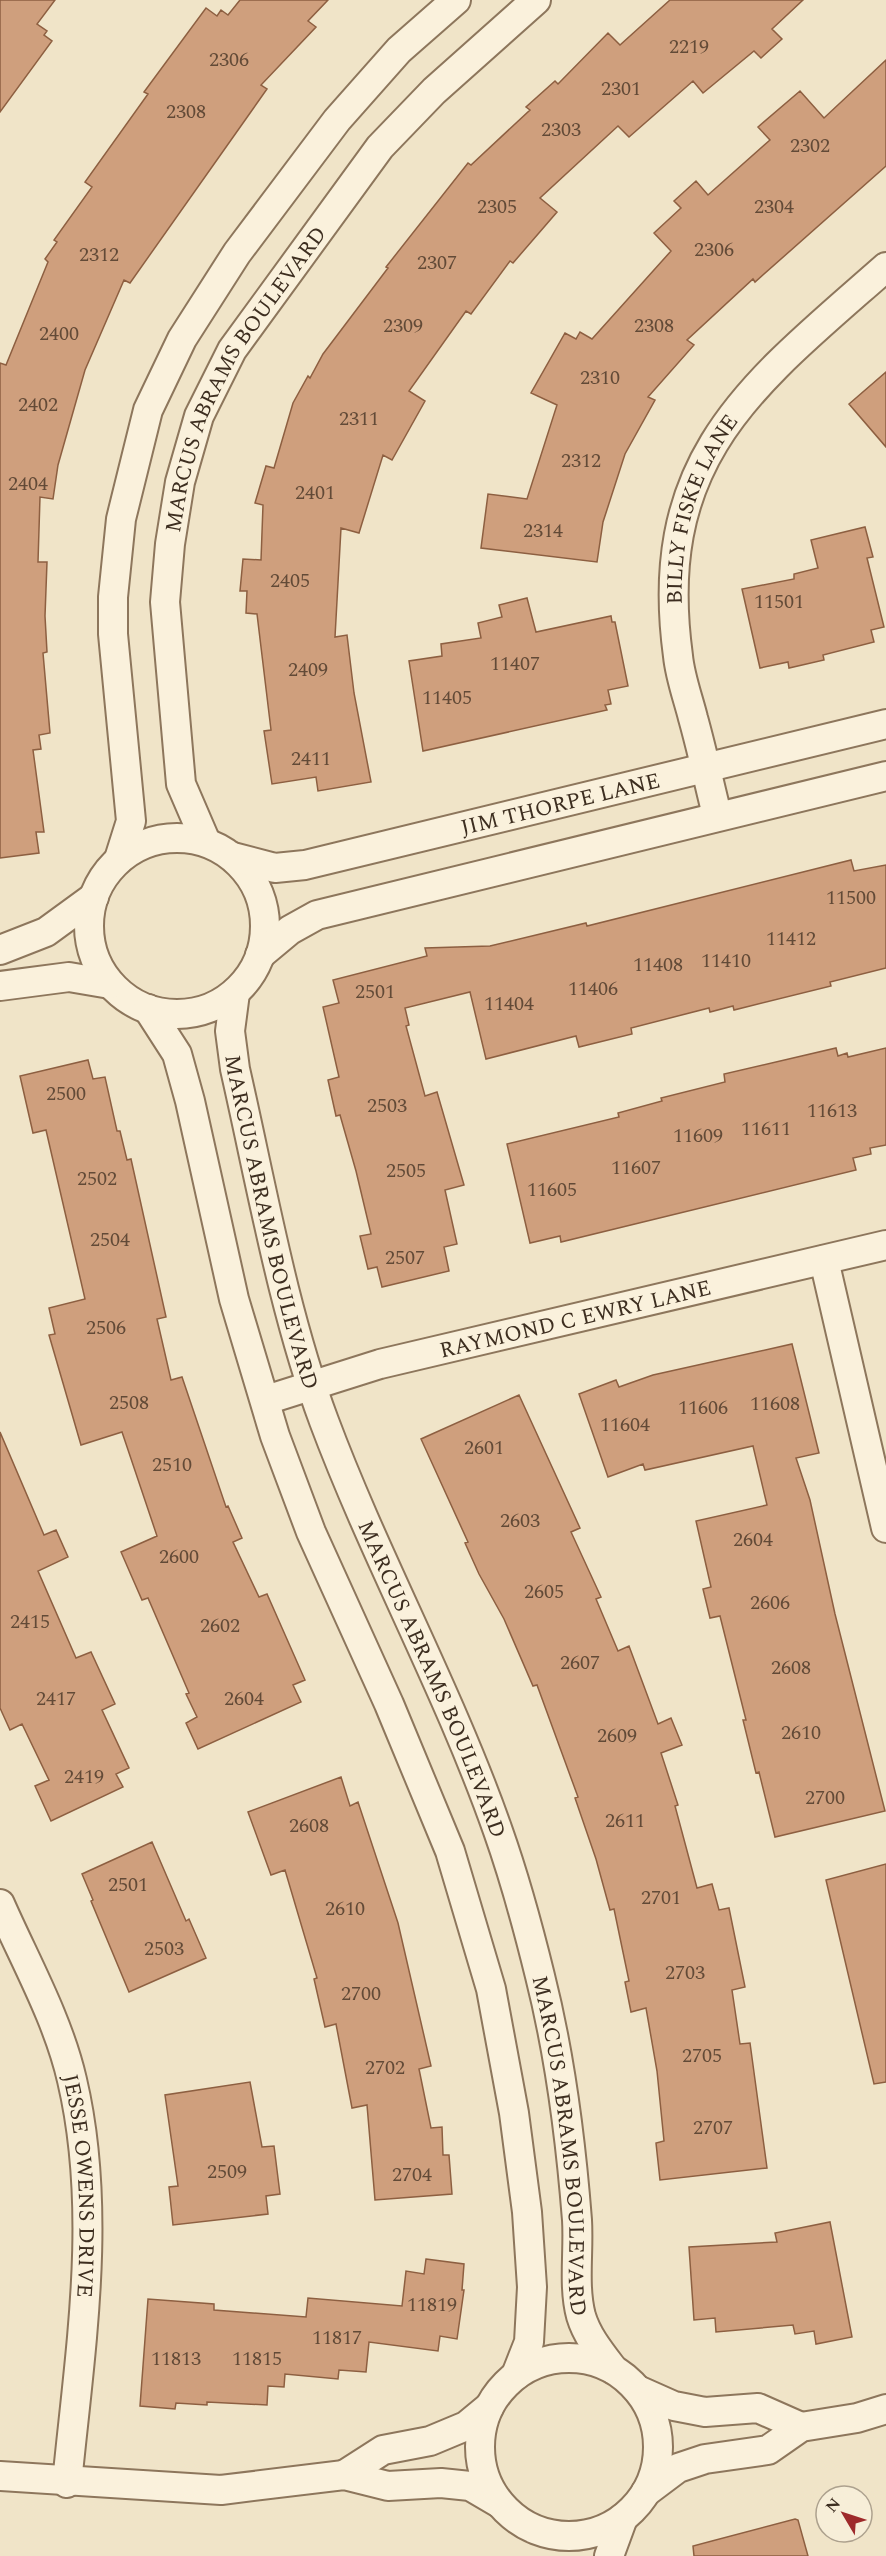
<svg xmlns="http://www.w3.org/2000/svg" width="886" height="2556" viewBox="0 0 886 2556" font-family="Spectral,serif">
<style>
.building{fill:#cf9f7d;stroke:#8d5f41;stroke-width:1.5}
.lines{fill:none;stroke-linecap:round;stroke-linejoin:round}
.minor-casing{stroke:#8d765c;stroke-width:32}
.minor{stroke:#faf1dc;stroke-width:28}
.labels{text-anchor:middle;stroke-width:4.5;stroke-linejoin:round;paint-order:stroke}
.number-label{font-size:20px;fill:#624a37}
.street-label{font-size:22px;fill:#3d2e20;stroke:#f7eed8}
</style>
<rect width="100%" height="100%" fill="#f0e4c8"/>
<path class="building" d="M 0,0 L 55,0 L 37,24 L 47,31 L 44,35 L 52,41 L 0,112 Z
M 240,0 L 328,0 L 308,21 L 316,27 L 261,85 L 267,89 L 130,283 L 124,280 L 85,370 L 58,465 L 53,499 L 40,497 L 38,562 L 47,562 L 45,616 L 47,652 L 43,653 L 50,733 L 39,735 L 41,749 L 33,750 L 44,832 L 36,832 L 39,853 L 0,858 L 0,363 L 6,365 L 48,262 L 45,259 L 57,242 L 54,240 L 92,187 L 85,182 L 148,94 L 144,92 L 206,8 L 217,16 L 221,10 L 228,15 Z
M 670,0 L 803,0 L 772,29 L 782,39 L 761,58 L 754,51 L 703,93 L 693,81 L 629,137 L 618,126 L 540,198 L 557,212 L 513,263 L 510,261 L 471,314 L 466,311 L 409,391 L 425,401 L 392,460 L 383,455 L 359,533 L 341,528 L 335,637 L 347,635 L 354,693 L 371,782 L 318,791 L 316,777 L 272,784 L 264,731 L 271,730 L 257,614 L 246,613 L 247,591 L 240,591 L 243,559 L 261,560 L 263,505 L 255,503 L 266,466 L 274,468 L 293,403 L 308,376 L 310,378 L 323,354 L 388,268 L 386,267 L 468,163 L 471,165 L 530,110 L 526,107 L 555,81 L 558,84 L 608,33 L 620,45 Z
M 886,60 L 886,166 L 755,282 L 753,279 L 687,340 L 694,345 L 648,397 L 655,400 L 625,454 L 603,522 L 597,562 L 481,548 L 488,494 L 527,499 L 557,405 L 531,393 L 565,333 L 576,339 L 580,332 L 592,339 L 671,251 L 654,233 L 681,208 L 674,201 L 696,181 L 708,195 L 770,140 L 758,127 L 800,91 L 824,118 Z
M 886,372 L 886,447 L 849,404 Z
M 865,527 L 873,557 L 867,558 L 884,627 L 871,630 L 874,642 L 823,655 L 824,660 L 789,668 L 788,662 L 760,668 L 742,589 L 794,579 L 794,574 L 818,568 L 811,540 Z
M 527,598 L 536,632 L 611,616 L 612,622 L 615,622 L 628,686 L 608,690 L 611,704 L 605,705 L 607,710 L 423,751 L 409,661 L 442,656 L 441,644 L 481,638 L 478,623 L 502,617 L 499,605 Z
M 851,860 L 854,871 L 886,865 L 886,968 L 830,982 L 831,986 L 734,1010 L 733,1006 L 710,1012 L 709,1008 L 631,1028 L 632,1034 L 579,1047 L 576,1036 L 486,1059 L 470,992 L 405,1008 L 409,1025 L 406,1026 L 425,1096 L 437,1092 L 464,1185 L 445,1190 L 457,1244 L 444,1247 L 449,1271 L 382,1287 L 377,1267 L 368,1269 L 360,1236 L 371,1234 L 356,1171 L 340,1115 L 336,1116 L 328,1080 L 339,1077 L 323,1007 L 339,1003 L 333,980 L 427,956 L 425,948 L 490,946 L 586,923 L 587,926 Z
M 836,1048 L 838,1056 L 847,1053 L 848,1057 L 886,1048 L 886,1145 L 870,1148 L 871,1154 L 853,1158 L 856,1170 L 561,1242 L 560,1236 L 530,1243 L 507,1144 L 619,1117 L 618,1113 L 662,1101 L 661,1098 L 725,1082 L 724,1074 Z
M 88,1060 L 93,1079 L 105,1077 L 117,1131 L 120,1131 L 127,1160 L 131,1159 L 166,1317 L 157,1319 L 171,1380 L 182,1377 L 226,1507 L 228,1506 L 242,1538 L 233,1542 L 259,1597 L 267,1594 L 305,1680 L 293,1685 L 301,1702 L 198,1749 L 186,1723 L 197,1717 L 186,1694 L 189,1693 L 148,1598 L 142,1600 L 121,1552 L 157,1536 L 122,1432 L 81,1445 L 49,1335 L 55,1334 L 49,1308 L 85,1299 L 46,1130 L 33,1133 L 20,1076 Z
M 792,1344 L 819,1453 L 796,1458 L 810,1500 L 835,1614 L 885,1811 L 775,1837 L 759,1772 L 756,1773 L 743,1720 L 746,1720 L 720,1616 L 710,1618 L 703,1589 L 711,1587 L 696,1521 L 767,1505 L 753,1446 L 645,1470 L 643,1464 L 608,1477 L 579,1394 L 616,1380 L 619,1387 L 653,1375 Z
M 519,1395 L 580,1528 L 571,1532 L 601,1597 L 596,1599 L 618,1651 L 629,1646 L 658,1724 L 671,1718 L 682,1745 L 661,1753 L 678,1805 L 675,1806 L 697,1888 L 712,1884 L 719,1910 L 729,1908 L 745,1987 L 732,1990 L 740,2044 L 750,2043 L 767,2168 L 660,2180 L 656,2143 L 664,2141 L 657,2071 L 646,2008 L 631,2012 L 625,1982 L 629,1981 L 614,1909 L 610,1910 L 596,1859 L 575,1798 L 578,1797 L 537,1685 L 533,1686 L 504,1619 L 479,1574 L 465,1543 L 468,1542 L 421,1439 Z
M 0,1432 L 44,1535 L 56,1530 L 68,1557 L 38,1571 L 76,1658 L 91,1652 L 115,1704 L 102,1710 L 129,1768 L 116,1774 L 123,1787 L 51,1821 L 35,1786 L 49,1780 L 22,1724 L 10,1730 L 0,1708 Z
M 341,1777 L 350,1806 L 358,1802 L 398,1923 L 431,2066 L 419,2069 L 431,2128 L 442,2127 L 443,2155 L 449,2155 L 452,2194 L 375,2200 L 367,2105 L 352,2108 L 336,2024 L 325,2027 L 314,1979 L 317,1978 L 285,1870 L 271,1875 L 248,1812 Z
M 152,1842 L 186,1921 L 189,1919 L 206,1958 L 129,1992 L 91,1901 L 93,1900 L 82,1874 Z
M 886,1864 L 886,2082 L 874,2084 L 826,1880 Z
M 250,2082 L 262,2147 L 274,2146 L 280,2194 L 266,2196 L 268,2214 L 173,2225 L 169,2187 L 178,2186 L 165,2095 Z
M 830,2222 L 852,2337 L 816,2344 L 814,2331 L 795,2334 L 793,2325 L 716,2332 L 715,2318 L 694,2320 L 689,2247 L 777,2242 L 775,2233 Z
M 426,2259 L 464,2264 L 462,2290 L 464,2290 L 457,2339 L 440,2336 L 438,2351 L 369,2342 L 366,2372 L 339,2370 L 338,2379 L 285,2374 L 284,2387 L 268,2386 L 267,2405 L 207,2402 L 207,2405 L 176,2403 L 175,2409 L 140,2406 L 148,2299 L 214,2304 L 214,2310 L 306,2317 L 308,2298 L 402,2306 L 406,2271 L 424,2274 Z
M 795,2519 L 798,2520 L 808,2556 L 694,2556 L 693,2546 Z"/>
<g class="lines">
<g class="minor-casing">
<g id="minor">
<path id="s1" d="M 717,815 C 709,783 702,750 693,718 C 688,698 680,677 678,656 C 651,457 752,385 886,267"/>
<circle cx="177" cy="926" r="88"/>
<path id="s2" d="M 206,842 L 181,784 L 165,602 L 170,544 L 180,482 L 199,416 L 232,350 L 380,147 L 434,91 L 536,0"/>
<path id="s3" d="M 233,857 L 275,868 L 305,865 L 886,724"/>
<path d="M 119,859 L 131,821 L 113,634 L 113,597 L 121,519 L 148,410 L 182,339 L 237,253 L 337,120 L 399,50 L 456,0"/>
<path d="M 0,950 L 46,932 L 94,897"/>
<path d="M 260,955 L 290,930 L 317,915 L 886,776"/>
<path d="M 0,986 L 69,977 L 110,984"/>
<path id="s4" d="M 235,993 L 230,1031 L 235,1069 C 261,1183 283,1311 324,1421 C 376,1560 449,1691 498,1831 C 515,1879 528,1927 540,1976 C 559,2051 571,2143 577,2220 C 579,2251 573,2286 581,2316 C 587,2336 600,2352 613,2369"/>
<path d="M 148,1009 L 177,1054 L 190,1101 L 234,1299 L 275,1436 L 311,1532 L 389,1704 L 450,1851 L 491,1989 L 514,2113 L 527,2212 L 532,2287 L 529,2342 L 516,2375"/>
<path d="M 824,1260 L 886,1528"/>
<path id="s5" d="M 266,1400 L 380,1364 L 886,1245"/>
<path id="s6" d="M 0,1904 C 25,1961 58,2019 72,2080 C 103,2212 80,2350 67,2483"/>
<circle cx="569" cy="2447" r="89"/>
<path d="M 638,2390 L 674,2406 L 705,2412 L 758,2408 L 801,2427"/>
<path d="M 344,2475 L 383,2450 L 430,2441 L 466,2426 L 489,2407"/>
<path d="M 0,2476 L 221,2490 L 344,2475 L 388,2486 L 441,2483 L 470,2486 L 499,2503"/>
<path d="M 646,2492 L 678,2468 L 705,2459 L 768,2450 L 801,2427 L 857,2418 L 886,2409"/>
<path d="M 609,2556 L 623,2518"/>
</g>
</g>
<use href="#minor" class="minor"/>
</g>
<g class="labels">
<g class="number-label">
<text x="689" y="53">2219</text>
<text x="229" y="66">2306</text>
<text x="621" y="95">2301</text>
<text x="186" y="118">2308</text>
<text x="561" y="136">2303</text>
<text x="810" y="152">2302</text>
<text x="497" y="213">2305</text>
<text x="774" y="213">2304</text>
<text x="714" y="256">2306</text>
<text x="99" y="261">2312</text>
<text x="437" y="269">2307</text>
<text x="403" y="332">2309</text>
<text x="654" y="332">2308</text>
<text x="59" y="340">2400</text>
<text x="600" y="384">2310</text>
<text x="38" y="411">2402</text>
<text x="359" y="425">2311</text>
<text x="581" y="467">2312</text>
<text x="28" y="490">2404</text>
<text x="315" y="499">2401</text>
<text x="543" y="537">2314</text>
<text x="290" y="587">2405</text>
<text x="779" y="608">11501</text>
<text x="515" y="670">11407</text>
<text x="308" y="676">2409</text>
<text x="447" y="704">11405</text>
<text x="311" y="765">2411</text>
<text x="851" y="904">11500</text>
<text x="791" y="945">11412</text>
<text x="726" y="967">11410</text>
<text x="658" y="971">11408</text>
<text x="593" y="995">11406</text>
<text x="375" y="998">2501</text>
<text x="509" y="1010">11404</text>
<text x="66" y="1100">2500</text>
<text x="387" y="1112">2503</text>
<text x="832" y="1117">11613</text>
<text x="766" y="1135">11611</text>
<text x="698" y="1142">11609</text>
<text x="636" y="1174">11607</text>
<text x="406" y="1177">2505</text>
<text x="97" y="1185">2502</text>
<text x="552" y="1196">11605</text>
<text x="110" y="1246">2504</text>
<text x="405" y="1264">2507</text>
<text x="106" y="1334">2506</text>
<text x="129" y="1409">2508</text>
<text x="775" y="1410">11608</text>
<text x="703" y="1414">11606</text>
<text x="625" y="1431">11604</text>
<text x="484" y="1454">2601</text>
<text x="172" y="1471">2510</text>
<text x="520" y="1527">2603</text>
<text x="753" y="1546">2604</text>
<text x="179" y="1563">2600</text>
<text x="544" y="1598">2605</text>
<text x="770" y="1609">2606</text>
<text x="30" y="1628">2415</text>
<text x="220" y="1632">2602</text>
<text x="580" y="1669">2607</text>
<text x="791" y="1674">2608</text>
<text x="56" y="1705">2417</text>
<text x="244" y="1705">2604</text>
<text x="801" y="1739">2610</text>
<text x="617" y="1742">2609</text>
<text x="84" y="1783">2419</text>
<text x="825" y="1804">2700</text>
<text x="625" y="1827">2611</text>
<text x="309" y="1832">2608</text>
<text x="128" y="1891">2501</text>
<text x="661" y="1904">2701</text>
<text x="345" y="1915">2610</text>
<text x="164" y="1955">2503</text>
<text x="685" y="1979">2703</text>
<text x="361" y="2000">2700</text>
<text x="702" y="2062">2705</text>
<text x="385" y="2074">2702</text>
<text x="713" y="2134">2707</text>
<text x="227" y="2178">2509</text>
<text x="412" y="2181">2704</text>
<text x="432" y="2311">11819</text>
<text x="337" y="2344">11817</text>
<text x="176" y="2365">11813</text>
<text x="257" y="2365">11815</text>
</g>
<g class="street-label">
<text dy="8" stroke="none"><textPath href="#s2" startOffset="488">MARCUS ABRAMS BOULEVARD</textPath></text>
<text dy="8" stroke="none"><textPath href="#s1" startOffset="316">BILLY FISKE LANE</textPath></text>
<text dy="8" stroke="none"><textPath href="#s3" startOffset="336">JIM THORPE LANE</textPath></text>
<text dy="8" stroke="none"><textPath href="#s4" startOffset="234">MARCUS ABRAMS BOULEVARD</textPath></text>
<text dy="8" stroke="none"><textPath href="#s5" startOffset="320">RAYMOND C EWRY LANE</textPath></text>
<text dy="8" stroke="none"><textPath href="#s4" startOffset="720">MARCUS ABRAMS BOULEVARD</textPath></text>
<text dy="8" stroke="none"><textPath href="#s4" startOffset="1208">MARCUS ABRAMS BOULEVARD</textPath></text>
<text dy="8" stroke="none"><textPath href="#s6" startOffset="297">JESSE OWENS DRIVE</textPath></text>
</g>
</g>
<g transform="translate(844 2514) rotate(309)"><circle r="28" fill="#f7eed8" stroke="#ada18e" stroke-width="1.5"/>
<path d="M0-4.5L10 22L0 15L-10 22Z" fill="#9e2a2b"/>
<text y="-9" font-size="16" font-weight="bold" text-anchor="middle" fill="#3d2e20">N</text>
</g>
</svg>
